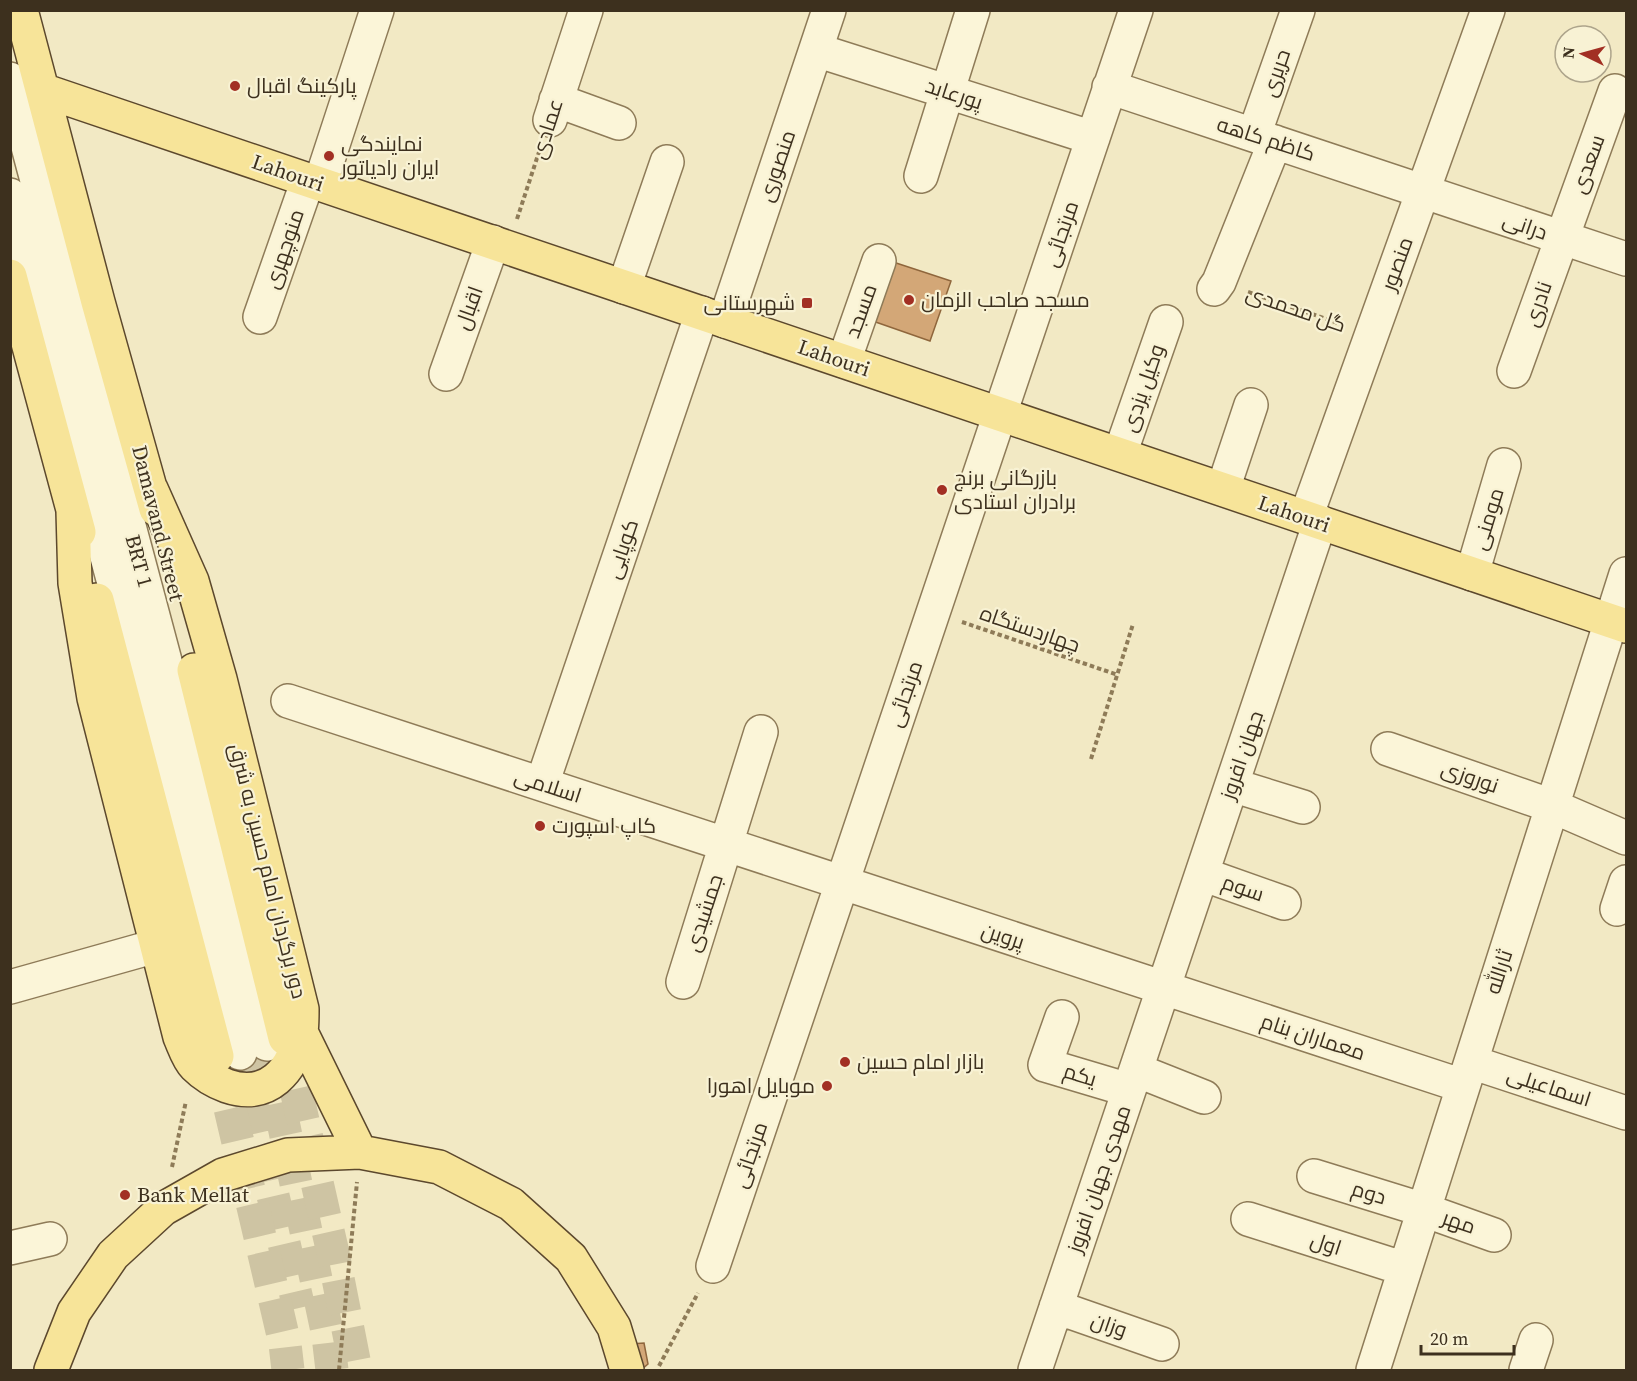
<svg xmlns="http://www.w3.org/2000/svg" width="1637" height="1381" viewBox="0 0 1637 1381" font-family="'Source Serif 4',Cairo,serif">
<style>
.building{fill:#d3a777;stroke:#8f663c;stroke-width:1.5}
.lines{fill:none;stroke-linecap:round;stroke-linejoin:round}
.minor-tunnel{stroke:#cec4a3;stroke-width:33;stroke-dasharray:33 16;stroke-linecap:butt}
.major-tunnel{stroke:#cec4a3;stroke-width:33;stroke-dasharray:33 16;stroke-linecap:butt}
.minor-casing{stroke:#8e7b58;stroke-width:36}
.major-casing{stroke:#5c482d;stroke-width:36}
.path{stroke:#8e7b58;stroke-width:4;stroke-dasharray:4.5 3;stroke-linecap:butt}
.minor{stroke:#fbf5d8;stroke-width:33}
.major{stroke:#f7e499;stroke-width:33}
.poi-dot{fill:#a22f23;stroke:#f8f2d4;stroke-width:2}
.labels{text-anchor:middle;stroke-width:4.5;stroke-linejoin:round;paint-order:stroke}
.street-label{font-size:21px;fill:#3d301e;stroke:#f8f2d4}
.poi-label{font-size:21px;fill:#3d301e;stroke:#f8f2d4;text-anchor:start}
</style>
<rect width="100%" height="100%" fill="#f2e9c4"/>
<path class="building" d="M 887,260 L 951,281 L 930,341 L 867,319 Z
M 644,1343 L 648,1364 L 641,1370 L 631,1344 Z"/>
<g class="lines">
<path class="minor-tunnel" d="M 240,1053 L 299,1308
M 269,1055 L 328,1336 L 332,1370"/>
<path class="major-tunnel" d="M 285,1041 L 333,1253 L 356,1370
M 219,1061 L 285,1344 L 288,1370"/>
<g class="minor-casing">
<path id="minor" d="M 816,50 L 1093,138
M 10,79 L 267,1044
M 1109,87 L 1626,259
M 556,100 L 619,123
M 550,120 L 586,10
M 1254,135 L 1298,10
M 921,176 L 973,10
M 320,184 L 377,10
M 10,195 L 240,1053
M 624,287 L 667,162
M 1214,289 L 1219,282 L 1275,142
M 260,317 L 308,180
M 725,321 L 829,10
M 844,361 L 879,261
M 1514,371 L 1615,91
M 446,374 L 493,242
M 1120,454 L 1166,322
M 1223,489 L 1251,405
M 1306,517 L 1488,10
M 1472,574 L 1504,465
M 288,701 L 1463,1086
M 1388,749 L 1552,806 L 1626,838
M 542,784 L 702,313
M 1232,785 L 1303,807
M 1202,874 L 1284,903
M 1617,909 L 1626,882
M 683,982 L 761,732
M 10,987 L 156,946
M 1062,1017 L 1045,1065 L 1129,1090
M 1471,1062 L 1626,1113
M 1136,1070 L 1204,1097
M 1314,1176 L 1424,1210 L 1494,1235
M 1248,1219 L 1405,1269
M 10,1248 L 50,1239
M 713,1266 L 1136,10
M 1056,1307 L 1162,1344
M 1035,1370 L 1320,522
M 1373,1370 L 1626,574
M 1526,1370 L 1536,1340"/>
</g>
<g class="major-casing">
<path id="major" d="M 21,10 L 98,302 L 156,509
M 42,90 L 1626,626
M 10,276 L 79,532
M 73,511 L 75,583 L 94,698 L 180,1037 C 184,1046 188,1059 195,1066 C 203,1074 216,1082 227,1086 C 268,1100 293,1071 301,1032 C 302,1025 302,1016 302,1009 L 220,679 L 192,581 L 151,489
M 97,600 L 217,1056
M 194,670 L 285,1038
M 301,1032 L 360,1152
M 51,1370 L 74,1312 L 113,1255 L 163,1209 L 223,1175 L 288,1155 L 360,1152 L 439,1167 L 511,1204 L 571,1258 L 614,1327 L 627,1370"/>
</g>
<path class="path" d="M 517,219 L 540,149
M 1248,292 L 1341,324
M 962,622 L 1118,675
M 1091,759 L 1133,624
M 172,1167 L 186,1101
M 659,1366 L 698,1293
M 339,1370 L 357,1182"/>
<use href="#minor" class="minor"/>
<use href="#major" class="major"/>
</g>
<g class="poi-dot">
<circle cx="235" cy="86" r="6"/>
<circle cx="329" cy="156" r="6"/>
<circle cx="909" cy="300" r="6"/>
<rect x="801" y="297" width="12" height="12" rx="3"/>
<circle cx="942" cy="490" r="6"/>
<circle cx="540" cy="826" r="6"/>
<circle cx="845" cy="1062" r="6"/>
<circle cx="827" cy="1086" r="6"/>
<circle cx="125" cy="1195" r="6"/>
</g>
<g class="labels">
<g class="street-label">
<text transform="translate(1276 73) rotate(-71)" y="7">حریری</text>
<text transform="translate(954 94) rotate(18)" y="7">پورعابد</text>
<text transform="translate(547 129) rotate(-72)" y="7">عمادی</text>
<text transform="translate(1266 139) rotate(18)" y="7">کاظم کاهه</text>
<text transform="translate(1588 164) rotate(-70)" y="7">سعدی</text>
<text transform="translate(777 166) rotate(-71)" y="7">منصوری</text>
<text transform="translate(288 173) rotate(19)" y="7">Lahouri</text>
<text transform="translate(1525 226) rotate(19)" y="7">درانی</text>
<text transform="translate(1061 234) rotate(-71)" y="7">مرتجائی</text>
<text transform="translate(284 249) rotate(-71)" y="7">منوچهری</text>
<text transform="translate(1397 264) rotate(-70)" y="7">منصور</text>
<text transform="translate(1538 304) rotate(-71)" y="7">نادری</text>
<text transform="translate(469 308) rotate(-70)" y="7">اقبال</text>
<text transform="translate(1296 309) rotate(19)" y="7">گل محمدی</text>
<text transform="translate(861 311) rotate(-70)" y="7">مسجد</text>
<text transform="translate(834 358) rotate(19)" y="7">Lahouri</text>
<text transform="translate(1143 388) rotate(-71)" y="7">وکیل یزدی</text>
<text transform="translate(1294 514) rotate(19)" y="7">Lahouri</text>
<text transform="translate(1488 519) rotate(-73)" y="7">مومنی</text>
<text transform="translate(158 523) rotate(76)" y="7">Damavand Street</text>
<text transform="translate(622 549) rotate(-71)" y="7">کوپایی</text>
<text transform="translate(139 561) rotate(75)" y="7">BRT 1</text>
<text transform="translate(1030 629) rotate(19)" y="7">چهاردستگاه</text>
<text transform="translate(905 694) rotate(-71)" y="7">مرتجائی</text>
<text transform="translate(1242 755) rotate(-71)" y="7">جهان افروز</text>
<text transform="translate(1470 777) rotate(19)" y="7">نوروزی</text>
<text transform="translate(548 786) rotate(18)" y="7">اسلامی</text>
<text transform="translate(268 871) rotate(76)" y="7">دور برگردان امام حسین به شرق</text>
<text transform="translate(1243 888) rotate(19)" y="7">سوم</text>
<text transform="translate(704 913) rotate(-72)" y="7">جمشیدی</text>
<text transform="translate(1003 936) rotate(18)" y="7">پروین</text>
<text transform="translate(1499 972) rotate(-72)" y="7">ثارالله</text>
<text transform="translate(1313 1037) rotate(18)" y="7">معماران بنام</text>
<text transform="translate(1080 1075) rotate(17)" y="7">یکم</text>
<text transform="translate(1549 1087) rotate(18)" y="7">اسماعیلی</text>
<text transform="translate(750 1155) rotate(-71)" y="7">مرتجائی</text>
<text transform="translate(1099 1179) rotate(-71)" y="7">مهدی جهان افروز</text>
<text transform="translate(1369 1193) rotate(17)" y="7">دوم</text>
<text transform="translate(1459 1222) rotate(19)" y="7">مهر</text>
<text transform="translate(1326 1244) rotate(18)" y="7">اول</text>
<text transform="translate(1109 1325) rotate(19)" y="7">وزان</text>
</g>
<g class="poi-label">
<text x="247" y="93">پارکینگ اقبال</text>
<text x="341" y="151">نمایندگی<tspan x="341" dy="24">ایران رادیاتور</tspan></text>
<text x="921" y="307">مسجد صاحب الزمان</text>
<text x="795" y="310" text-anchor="end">شهرستانی</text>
<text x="954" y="485">بازرگانی برنج<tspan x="954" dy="24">برادران استادی</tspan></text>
<text x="552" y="833">کاپ اسپورت</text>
<text x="857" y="1069">بازار امام حسین</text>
<text x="815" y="1093" text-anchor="end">موبایل اهورا</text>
<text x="137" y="1202">Bank Mellat</text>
</g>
</g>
<rect width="1637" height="1381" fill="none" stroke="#3d301e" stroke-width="24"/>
<g transform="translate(1583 54) rotate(275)"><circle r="28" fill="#f8f2d4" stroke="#ada48b" stroke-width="1.5"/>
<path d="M0-4.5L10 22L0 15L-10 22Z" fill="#a22f23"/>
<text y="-9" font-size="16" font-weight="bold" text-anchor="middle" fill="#3d301e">N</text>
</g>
<path d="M1421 1345v9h93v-9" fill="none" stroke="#3d301e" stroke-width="3"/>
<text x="1430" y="1345" font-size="18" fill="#3d301e" stroke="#f8f2d4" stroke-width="4.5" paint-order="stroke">20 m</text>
</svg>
